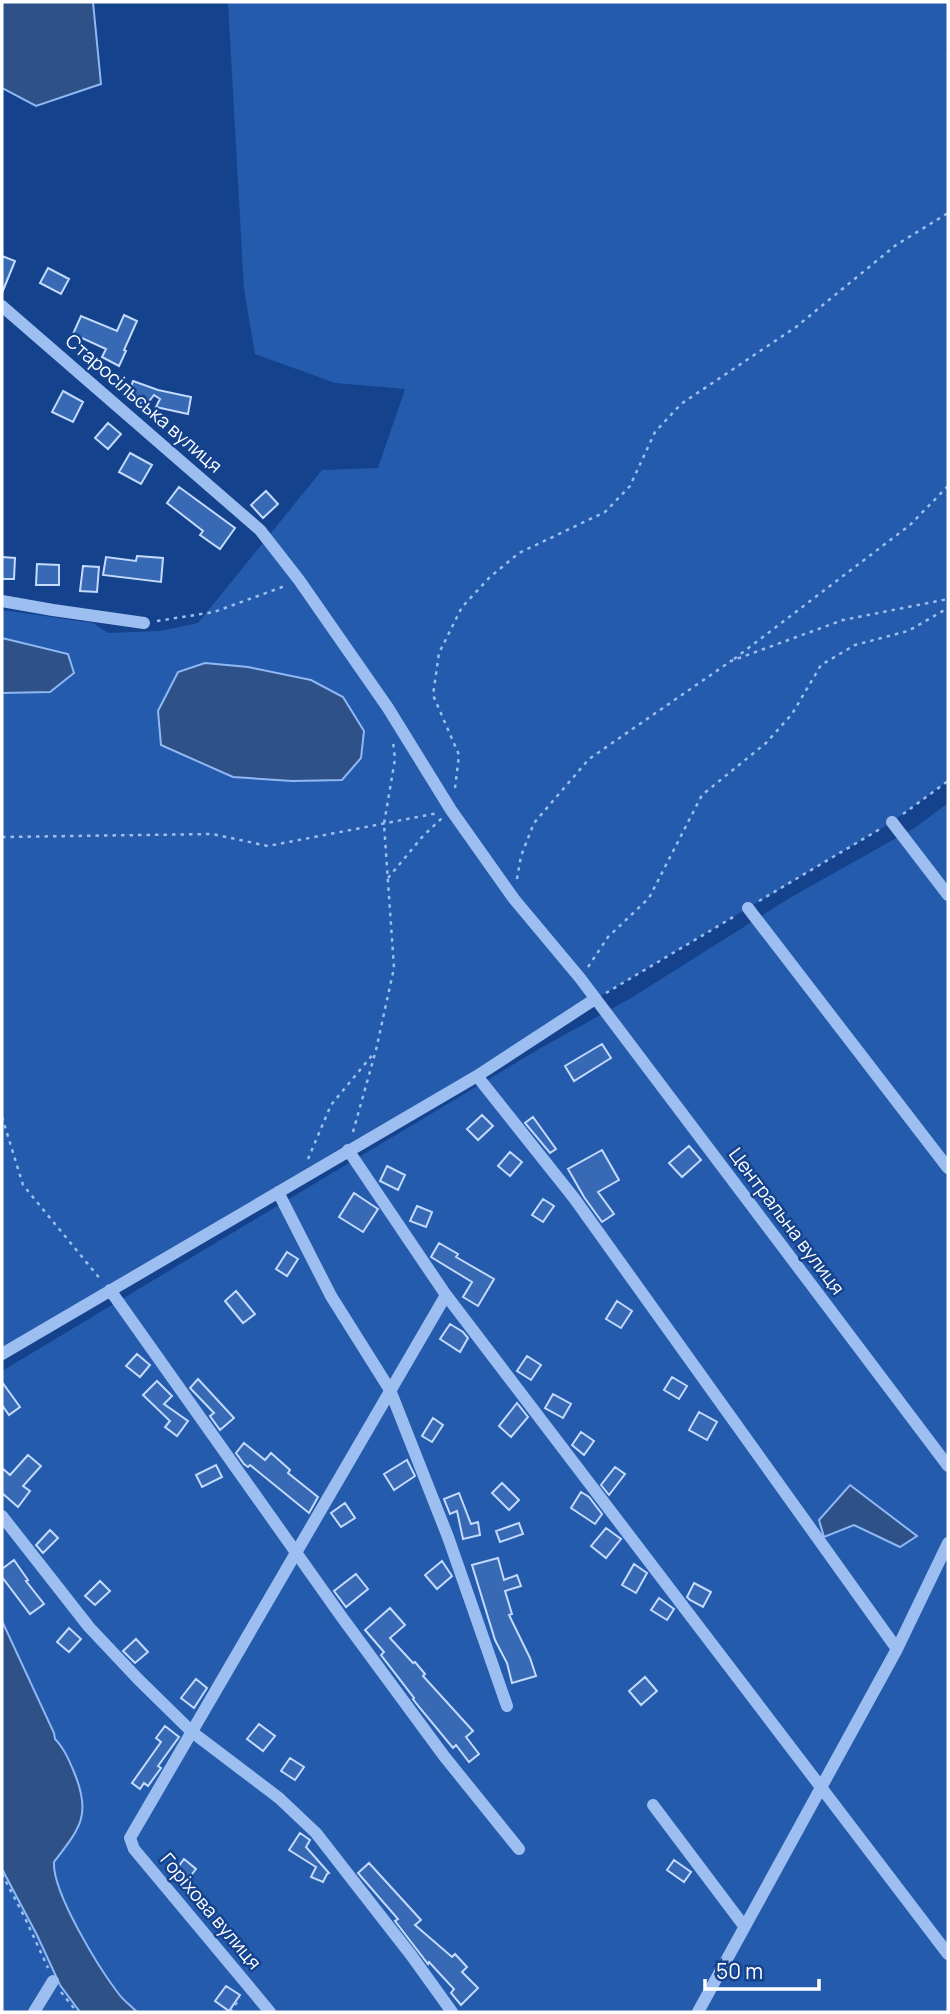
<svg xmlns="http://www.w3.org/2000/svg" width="950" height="2014" viewBox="0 0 950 2014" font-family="Manrope,sans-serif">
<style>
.green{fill:#255bac;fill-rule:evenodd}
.water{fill:#2e5188;stroke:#8fb8f4;stroke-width:2}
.building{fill:#3769b4;stroke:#c3dafc;stroke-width:2}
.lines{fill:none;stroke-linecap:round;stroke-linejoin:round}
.path{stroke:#9dbef0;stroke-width:2.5;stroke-dasharray:3.5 5;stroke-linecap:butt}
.minor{stroke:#9dbef0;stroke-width:12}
.labels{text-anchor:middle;stroke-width:5;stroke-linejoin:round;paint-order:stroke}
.street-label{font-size:19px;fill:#fff;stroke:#14428d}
</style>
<rect width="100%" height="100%" fill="#14428d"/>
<path class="green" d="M 228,2 L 948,2 L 948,781 L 892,822 L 2,1354 L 2,693 L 49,692 L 68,654 L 2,638 L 2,610 L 93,623 L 108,633 L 160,631 L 198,623 L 322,470 L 378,468 L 405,389 L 335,383 L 255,354 L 244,289 ZM 205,663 L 248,667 L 311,680 L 343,697 L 364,731 Z
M 948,803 L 948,2012 L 137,2012 C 131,2006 123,2000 118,1993 C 99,1968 52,1893 54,1862 L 75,1833 L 62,1745 L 55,1739 L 26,1671 L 2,1621 L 2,1371 L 539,1049 L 631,998 L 793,896 L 916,827 Z
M 2,1869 C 33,1913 45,1973 80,2012 L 2,2012 Z"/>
<path class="water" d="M 2,2 L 93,2 L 101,84 L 36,106 L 2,88 Z
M 2,638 L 68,654 L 74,673 L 50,692 L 2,693 Z
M 205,663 L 248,667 L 311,680 L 343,697 L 364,731 L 361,758 L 342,780 L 292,781 L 233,777 L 161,745 L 158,711 L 178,672 Z
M 850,1485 L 917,1536 L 900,1547 L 854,1525 L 824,1537 L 819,1520 Z
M 2,1621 L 54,1733 L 55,1739 C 64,1748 69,1760 74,1772 C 92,1815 80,1828 54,1862 C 52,1892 99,1968 118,1993 C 123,2000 131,2006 137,2012 L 80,2012 L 60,1985 L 37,1935 L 2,1869 Z"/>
<path class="building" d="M 2,256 L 15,261 L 2,293 Z
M 48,268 L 69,279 L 61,294 L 40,283 Z
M 124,315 L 137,321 L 124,350 L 126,351 L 119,366 L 102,357 L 106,349 L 73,334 L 81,316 L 117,331 Z
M 133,381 L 158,390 L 191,397 L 188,414 L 156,407 L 160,399 L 154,395 L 146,405 L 127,399 Z
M 63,391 L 83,402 L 73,422 L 52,412 Z
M 108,423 L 121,434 L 108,449 L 95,438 Z
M 130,453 L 152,465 L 141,484 L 119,472 Z
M 179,487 L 235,528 L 220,549 L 200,535 L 203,531 L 167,503 Z
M 266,491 L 278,504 L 263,518 L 251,505 Z
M 137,556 L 163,558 L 161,582 L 103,575 L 106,557 L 136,561 Z
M 2,557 L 15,558 L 14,579 L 2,579 Z
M 37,564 L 59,565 L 59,585 L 36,585 Z
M 83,566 L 99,567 L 97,592 L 80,591 Z
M 602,1044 L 611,1058 L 574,1081 L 565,1066 Z
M 482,1115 L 493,1126 L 478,1140 L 467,1129 Z
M 533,1117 L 556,1149 L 550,1153 L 525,1123 Z
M 689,1146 L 701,1160 L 682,1177 L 669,1163 Z
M 602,1150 L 619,1180 L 598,1192 L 614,1214 L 602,1222 L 584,1197 L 568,1169 Z
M 510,1152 L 522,1162 L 510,1176 L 498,1166 Z
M 387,1166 L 405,1175 L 398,1190 L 380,1181 Z
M 354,1193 L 378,1209 L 363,1232 L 339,1217 Z
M 543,1199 L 554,1206 L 543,1222 L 532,1215 Z
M 417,1206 L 432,1212 L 426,1227 L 410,1221 Z
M 439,1243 L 458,1254 L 456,1257 L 494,1279 L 478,1306 L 463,1297 L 472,1282 L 431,1257 Z
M 287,1252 L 298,1259 L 287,1276 L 276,1269 Z
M 236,1291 L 255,1314 L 243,1323 L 225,1301 Z
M 617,1301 L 632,1311 L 621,1328 L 606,1319 Z
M 450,1324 L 463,1332 L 468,1338 L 460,1352 L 440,1339 Z
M 137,1354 L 150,1365 L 140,1377 L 126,1366 Z
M 527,1356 L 541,1365 L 531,1380 L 517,1371 Z
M 672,1377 L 687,1386 L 679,1399 L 664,1390 Z
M 198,1379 L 234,1418 L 220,1430 L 210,1416 L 214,1413 L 190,1388 Z
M 157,1381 L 172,1396 L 164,1404 L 188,1421 L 177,1436 L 165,1427 L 170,1421 L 143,1395 Z
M 2,1382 L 20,1407 L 9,1415 L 2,1405 Z
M 553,1394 L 571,1404 L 563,1418 L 545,1408 Z
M 517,1403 L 528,1417 L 511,1437 L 499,1426 Z
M 699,1412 L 717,1422 L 707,1440 L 689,1430 Z
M 433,1418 L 443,1425 L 432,1442 L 422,1436 Z
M 581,1432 L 594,1441 L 584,1455 L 572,1445 Z
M 244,1443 L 265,1460 L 271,1453 L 290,1470 L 288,1473 L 318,1497 L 309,1513 L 250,1465 L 248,1467 L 244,1464 L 236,1453 Z
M 28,1455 L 41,1466 L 23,1486 L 30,1491 L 18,1507 L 2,1493 L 2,1468 L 10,1475 Z
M 407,1460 L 415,1476 L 394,1490 L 384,1474 Z
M 216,1465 L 222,1477 L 202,1487 L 196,1475 Z
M 615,1467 L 625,1474 L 609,1495 L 601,1485 Z
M 502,1483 L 519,1500 L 509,1510 L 492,1493 Z
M 581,1492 L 589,1497 L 602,1514 L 595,1524 L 571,1508 Z
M 459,1493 L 471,1524 L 478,1522 L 480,1535 L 463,1539 L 457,1511 L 450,1514 L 444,1499 Z
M 345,1503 L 355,1518 L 341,1527 L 331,1513 Z
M 519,1523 L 523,1534 L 500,1542 L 496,1531 Z
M 606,1528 L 621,1539 L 606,1558 L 591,1546 Z
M 50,1530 L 58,1538 L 43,1553 L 36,1545 Z
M 498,1558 L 504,1580 L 517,1575 L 521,1586 L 505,1591 L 512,1614 L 509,1615 L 530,1658 L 536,1676 L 512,1683 L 507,1663 L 495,1640 L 472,1565 Z
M 14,1560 L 28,1580 L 26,1581 L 44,1604 L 30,1614 L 2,1577 L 2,1569 Z
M 442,1561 L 452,1576 L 437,1589 L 425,1575 Z
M 634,1564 L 647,1573 L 636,1593 L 622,1585 Z
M 356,1574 L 368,1589 L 346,1607 L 334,1591 Z
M 100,1581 L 110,1591 L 95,1605 L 85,1596 Z
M 694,1583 L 711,1592 L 703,1607 L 690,1600 L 687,1597 Z
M 659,1598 L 674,1609 L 667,1620 L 651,1610 Z
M 390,1608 L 405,1625 L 390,1638 L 413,1663 L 415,1662 L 425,1674 L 423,1676 L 473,1731 L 466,1737 L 479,1754 L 469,1762 L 456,1745 L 453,1748 L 419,1707 L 413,1699 L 414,1698 L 381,1655 L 384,1652 L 365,1630 Z
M 69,1628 L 81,1639 L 69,1652 L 57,1642 Z
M 136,1639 L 148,1652 L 135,1663 L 123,1651 Z
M 645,1677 L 657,1691 L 641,1705 L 629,1691 Z
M 196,1679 L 207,1688 L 194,1708 L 181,1698 Z
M 259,1724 L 275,1736 L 263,1751 L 247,1739 Z
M 165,1726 L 179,1737 L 158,1766 L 161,1768 L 148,1786 L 144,1783 L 140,1789 L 132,1783 L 161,1742 L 156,1738 Z
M 290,1758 L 304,1767 L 295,1780 L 281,1771 Z
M 300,1833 L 310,1840 L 306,1847 L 329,1873 L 327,1874 L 323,1882 L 311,1877 L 316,1867 L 289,1850 Z
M 184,1859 L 196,1869 L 185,1883 L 173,1874 Z
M 674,1860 L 691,1872 L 684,1882 L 667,1870 Z
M 369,1863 L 421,1920 L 415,1925 L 452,1957 L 455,1954 L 467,1967 L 462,1972 L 478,1988 L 461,2005 L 451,1993 L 454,1989 L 429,1962 L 428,1964 L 395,1921 L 398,1919 L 358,1873 Z
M 226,1986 L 240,1995 L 229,2011 L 215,2001 Z"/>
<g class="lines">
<path class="path" d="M 948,53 L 948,58
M 157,621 L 214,612 L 285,586
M 734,659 L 910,525 L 948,486
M 455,788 L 459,755 L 433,695 L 439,653 L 462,607 L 490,577 L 519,553 L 605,512 L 630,486 L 655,432 L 681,404 L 796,327 L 896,245 L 948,213
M 903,814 L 948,781
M 2,837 L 212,834 L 268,846 L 438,813
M 388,878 L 423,836 L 442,818
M 517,879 L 521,856 L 534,823 L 589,759 L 731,661 L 843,620 L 948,599
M 759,901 L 880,829
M 588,967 L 608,937 L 649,898 L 702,795 L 766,743 L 792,714 L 821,665 L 855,645 L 908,631 L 948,608
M 606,993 L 735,916
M 2,1117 L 23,1185 L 101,1280
M 353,1132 L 376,1050 L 394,968 L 384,824 L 395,759 L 393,742
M 308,1159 L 331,1105 L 374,1053
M 2,1874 L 25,1918 L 48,1968
M 61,1992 L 77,2012
M 230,2012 L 240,1998"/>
<path class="minor" d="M 2,306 L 260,530 L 299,580 L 388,708 L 451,810 L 514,899 L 580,978 L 948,1466
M 2,601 L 53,610 L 144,623
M 892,822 L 948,895
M 748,908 L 948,1168
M 477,1076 L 574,1198 L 897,1649
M 348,1150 L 446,1295 L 948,1954
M 278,1192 L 331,1296 L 390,1390 L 448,1537 L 507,1706
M 110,1290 L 341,1616 L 444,1756 L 519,1849
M 2,1354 L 477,1076 L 595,999
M 2,1516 L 89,1627 L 138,1679 L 192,1732 L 279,1798 L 316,1833 L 411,1955 L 452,2012
M 653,1805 L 744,1926
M 34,2012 L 53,1981
M 270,2012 L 134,1849 L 130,1838 L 446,1295
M 698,2012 L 897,1649 L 948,1543"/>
</g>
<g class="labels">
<g class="street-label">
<text transform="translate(144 403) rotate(41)" y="7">Старосільська вулиця</text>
<text transform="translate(787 1221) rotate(53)" y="7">Центральна вулиця</text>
<text transform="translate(211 1911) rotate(50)" y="7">Горіхова вулиця</text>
</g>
</g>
<rect width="950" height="2014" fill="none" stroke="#ffffff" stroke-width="7"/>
<path d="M705 1979v10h114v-10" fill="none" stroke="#ffffff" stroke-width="3.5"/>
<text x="716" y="1979" font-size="21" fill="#ffffff" stroke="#14428d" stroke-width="5" paint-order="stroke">50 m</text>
</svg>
